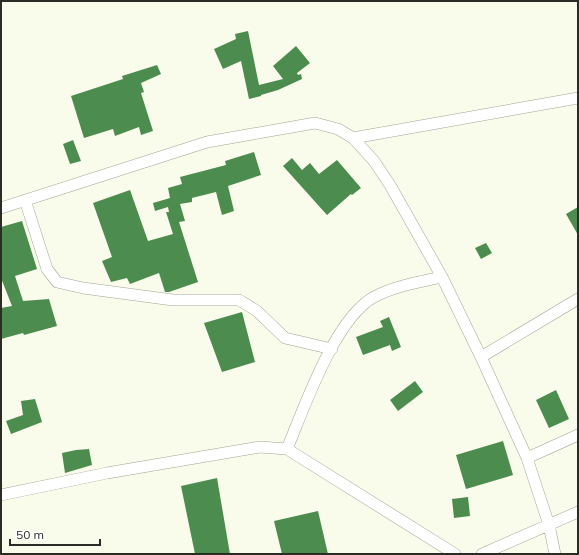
<svg xmlns="http://www.w3.org/2000/svg" width="579" height="555" viewBox="0 0 579 555" font-family="Mulish,sans-serif">
<style>
.building{fill:#4d8c4f}
.lines{fill:none;stroke-linecap:round;stroke-linejoin:round}
.street-casing{stroke:#a1a494;stroke-width:12}
.street{stroke:#fff;stroke-width:11}
</style>
<rect width="100%" height="100%" fill="#f9fcea"/>
<path class="building" d="M 248,31 L 259,85 L 283,79 L 273,66 L 296,46 L 310,63 L 297,73 L 298,75 L 301,74 L 302,79 L 278,90 L 261,95 L 261,96 L 249,99 L 241,61 L 223,69 L 214,49 L 236,39 L 235,34 Z
M 157,65 L 161,74 L 141,83 L 144,92 L 141,93 L 153,131 L 141,135 L 139,127 L 115,136 L 113,129 L 84,138 L 71,96 L 123,79 L 122,76 Z
M 73,140 L 81,161 L 70,164 L 63,144 Z
M 254,152 L 261,175 L 228,186 L 234,211 L 222,215 L 216,192 L 192,198 L 192,202 L 180,204 L 185,221 L 179,222 L 198,282 L 169,292 L 165,292 L 159,273 L 130,284 L 127,278 L 111,282 L 102,261 L 112,257 L 93,203 L 130,190 L 148,241 L 173,234 L 166,212 L 169,212 L 168,207 L 155,211 L 153,203 L 170,198 L 168,188 L 182,184 L 180,177 L 226,165 L 225,161 Z
M 292,158 L 302,170 L 310,163 L 319,174 L 337,160 L 361,188 L 352,195 L 351,194 L 327,215 L 283,166 Z
M 578,207 L 578,235 L 566,214 Z
M 22,221 L 37,269 L 15,276 L 23,301 L 49,299 L 57,326 L 24,335 L 23,333 L 1,339 L 1,308 L 12,306 L 1,278 L 1,227 Z
M 486,243 L 492,253 L 481,259 L 475,248 Z
M 242,312 L 255,362 L 222,372 L 204,323 Z
M 389,317 L 401,347 L 392,351 L 390,345 L 363,355 L 356,337 L 383,327 L 380,321 Z
M 415,381 L 423,392 L 398,411 L 390,400 Z
M 556,390 L 569,419 L 549,428 L 536,400 Z
M 35,399 L 42,422 L 11,434 L 6,421 L 23,415 L 21,401 Z
M 503,441 L 513,475 L 466,489 L 456,455 Z
M 89,449 L 92,465 L 65,473 L 62,453 L 76,450 Z
M 217,478 L 230,554 L 195,554 L 181,486 Z
M 468,497 L 470,516 L 454,518 L 452,499 Z
M 318,511 L 328,554 L 282,554 L 274,521 Z"/>
<g class="lines">
<g class="street-casing">
<path id="street" d="M 353,138 L 578,98
M 25,200 L 47,269 L 57,282 L 83,288 L 173,300 L 239,300 L 257,311 L 285,338 L 332,349
M 1,208 L 207,142 L 315,123 L 338,129 L 353,138 L 374,161 L 390,185 L 442,277 L 481,357 L 527,458 L 549,525 L 555,554
M 481,357 L 578,299
M 287,449 C 304,408 335,318 374,297 C 394,286 420,282 442,277
M 527,458 L 578,435
M 1,495 L 107,473 L 260,447 L 287,449 L 455,554
M 482,554 L 578,512"/>
</g>
<use href="#street" class="street"/>
</g>
<rect width="579" height="555" fill="none" stroke="#2b2c26" stroke-width="4"/>
<path d="M10 539v6h90v-6" fill="none" stroke="#2b2c26" stroke-width="2"/>
<text x="16" y="539" font-size="12" fill="#2b2c26" stroke="#ffffff" stroke-width="3" paint-order="stroke">50 m</text>
</svg>
